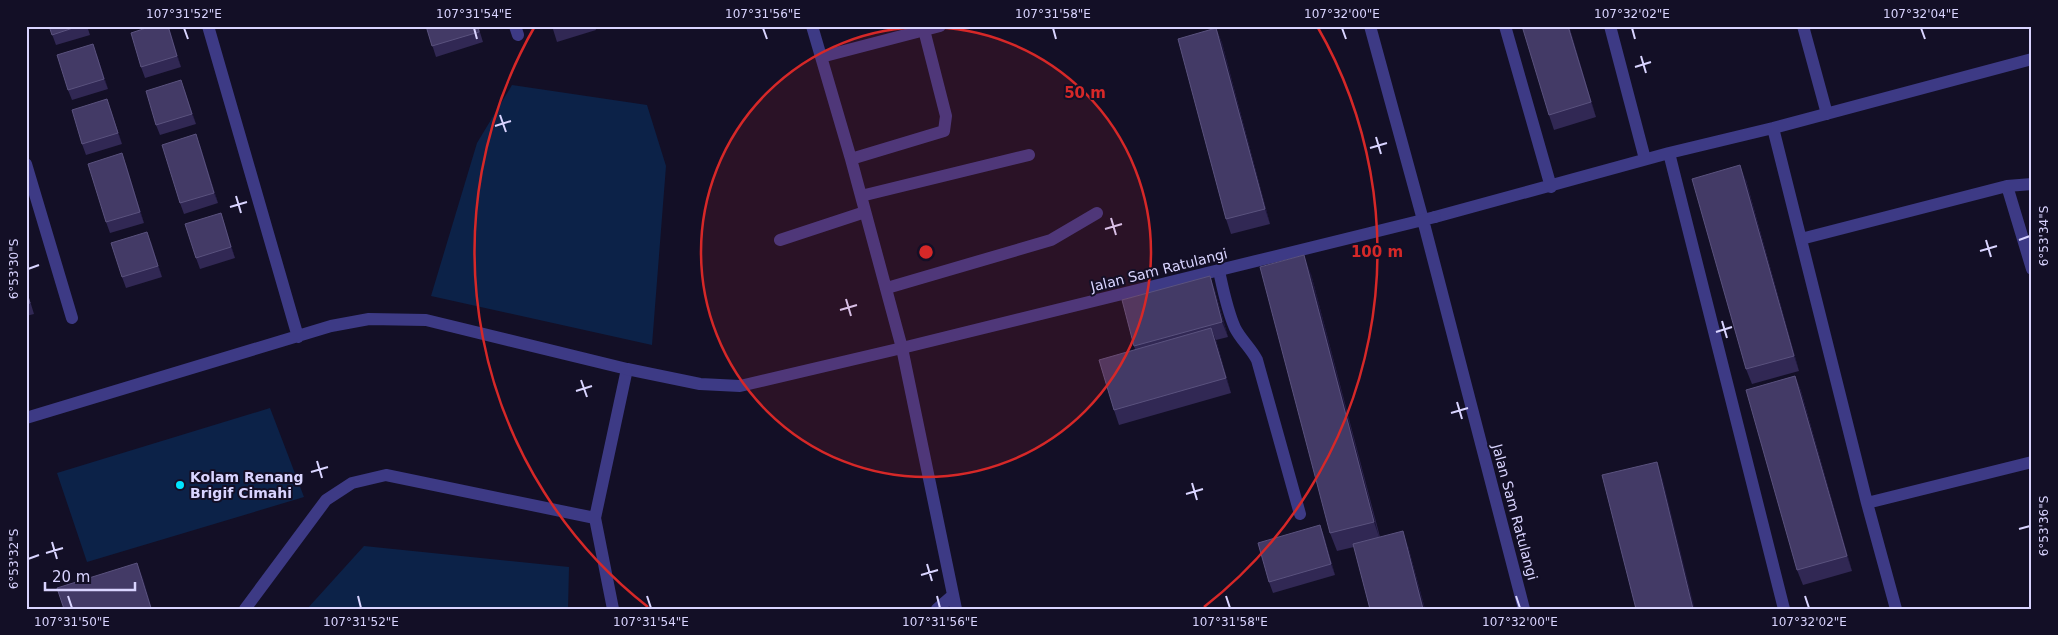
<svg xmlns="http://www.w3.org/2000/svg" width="2058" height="635" viewBox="0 0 2058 635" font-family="'DejaVu Sans',sans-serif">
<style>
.water{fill:#0c2248}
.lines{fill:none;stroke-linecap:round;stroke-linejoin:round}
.lane{stroke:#3d3a85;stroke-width:12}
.street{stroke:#3d3a85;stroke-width:12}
.wall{fill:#312854}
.shaded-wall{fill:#1d163a}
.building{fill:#433a66;stroke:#5a527e}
.ticks{fill:none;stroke:#d9d4ff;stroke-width:2}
.ring{fill:none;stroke:#d62828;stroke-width:2.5}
.poi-dot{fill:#00e5ff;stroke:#130f26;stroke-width:2}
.labels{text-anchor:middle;stroke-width:4;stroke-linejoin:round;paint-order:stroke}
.street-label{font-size:14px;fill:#d9d4ff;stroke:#130f26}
.poi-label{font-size:14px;font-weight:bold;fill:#d9d4ff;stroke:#130f26;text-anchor:start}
.centre{fill:#d62828;stroke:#130f26;stroke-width:2.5}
.ring-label{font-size:15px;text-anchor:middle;font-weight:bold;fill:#d62828;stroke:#130f26;stroke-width:4;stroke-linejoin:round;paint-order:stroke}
.neatline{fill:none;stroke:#d9d4ff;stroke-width:2}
.ticks-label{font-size:12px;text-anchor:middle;fill:#d9d4ff}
</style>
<rect width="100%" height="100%" fill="#130f26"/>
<path class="water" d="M 512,85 L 647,105 L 666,166 L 652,345 L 431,296 L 477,143 Z
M 270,408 L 304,497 L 87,562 L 57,473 Z
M 364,546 L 569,567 L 568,609 L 307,609 Z"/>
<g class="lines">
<path class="lane" d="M 1370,26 L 1423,220
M 1505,26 L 1551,187
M 1610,26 L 1645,159
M 1803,26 L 1827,114
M 1773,128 L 1867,503 L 1896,609
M 1669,153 L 1784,609
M 2007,186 L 2032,184
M 1435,217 L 1669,153 L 1773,128 L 2032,59
M 1801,239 L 2007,186 L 2032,269
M 1219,271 C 1223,289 1227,310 1235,328 C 1241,340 1251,348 1257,360 L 1300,514
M 1867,503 L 2032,462
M 245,609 L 326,500 L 352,483 L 386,475 L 595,518
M 613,609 L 595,518 L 627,369"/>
<path class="street" d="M 208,26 L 298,337
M 515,26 L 518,35
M 812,26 L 851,159 L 902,348 L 956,609
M 821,57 L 940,26
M 851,159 L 944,131 L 946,116 L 923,26
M 26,164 L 72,318
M 861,196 L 1029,155
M 1423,220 L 1524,609
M 780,240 L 865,212
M 887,288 L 1051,240 L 1097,213
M 26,418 L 331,326 L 369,319 L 426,320 L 627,369 L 700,384 L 740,386 L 902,348 L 1435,217
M 937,609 L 952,596"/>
</g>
<path class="wall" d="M 49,26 L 87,26 L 90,35 L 56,45 Z
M 168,26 L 181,67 L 145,78 L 141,67 Z
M 426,26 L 478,26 L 483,42 L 436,57 Z
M 552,26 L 595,26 L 596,30 L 557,42 Z
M 1569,26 L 1596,117 L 1554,130 L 1549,115 Z
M 1216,28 L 1222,43 L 1270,224 L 1231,234 L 1226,219 Z
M 97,55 L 108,89 L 72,100 L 68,90 Z
M 185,91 L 196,124 L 160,135 L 156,125 Z
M 111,110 L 122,144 L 86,155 L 82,144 Z
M 200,145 L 218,203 L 184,214 L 180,203 Z
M 126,164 L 144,223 L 110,233 L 106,222 Z
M 1746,180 L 1799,371 L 1752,384 L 1746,369 Z
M 221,213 L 235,258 L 200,269 L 196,258 Z
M 151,242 L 162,277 L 126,288 L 122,277 Z
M 1311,274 L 1380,537 L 1408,546 L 1425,609 L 1370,609 L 1354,547 L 1337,551 L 1330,533 Z
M 1210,276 L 1215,291 L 1228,337 L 1216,340 L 1231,393 L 1119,425 L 1114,410 L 1135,349 L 1134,346 Z
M 26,288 L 34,314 L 26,316 Z
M 1795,376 L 1801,391 L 1852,571 L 1803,585 L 1797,570 Z
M 1320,525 L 1324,536 L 1335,575 L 1273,593 L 1269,582 Z"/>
<path class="shaded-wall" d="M 168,26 L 171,33 L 181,67 L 177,56 Z
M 1568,26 L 1569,26 L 1596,117 L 1591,102 Z
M 1216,28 L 1222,43 L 1270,224 L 1265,209 Z
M 93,44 L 97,55 L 108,89 L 104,79 Z
M 181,80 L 185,91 L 196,124 L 192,114 Z
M 107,99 L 111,110 L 122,144 L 118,133 Z
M 196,134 L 200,145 L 218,203 L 214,193 Z
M 122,153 L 126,164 L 144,223 L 140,212 Z
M 1740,165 L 1746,180 L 1799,371 L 1794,356 Z
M 221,213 L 225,224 L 235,258 L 231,247 Z
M 147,232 L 151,242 L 162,277 L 158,266 Z
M 1304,255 L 1311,274 L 1380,540 L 1374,522 Z
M 1210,276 L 1215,291 L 1228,337 L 1222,322 Z
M 1211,328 L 1217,343 L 1231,393 L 1226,378 Z
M 1795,376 L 1801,391 L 1852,571 L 1847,556 Z
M 1657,462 L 1663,480 L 1695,609 L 1693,609 Z
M 1320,525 L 1324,536 L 1335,575 L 1331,564 Z
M 1403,531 L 1408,546 L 1425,609 L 1423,609 Z
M 137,563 L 143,578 L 152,609 L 151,609 Z"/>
<path class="building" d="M 49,26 L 79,26 L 52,35 Z
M 152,26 L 168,26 L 177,56 L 141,67 L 131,33 Z
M 426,26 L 478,26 L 479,32 L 432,46 Z
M 1522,26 L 1568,26 L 1591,102 L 1549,115 Z
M 1216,28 L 1265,209 L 1226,219 L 1178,39 Z
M 93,44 L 104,79 L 68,90 L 57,55 Z
M 181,80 L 192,114 L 156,125 L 146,91 Z
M 107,99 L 118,133 L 82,144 L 72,110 Z
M 196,134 L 214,193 L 180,203 L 162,145 Z
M 122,153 L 140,212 L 106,222 L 88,164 Z
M 1740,165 L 1794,356 L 1746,369 L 1692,179 Z
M 221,213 L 231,247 L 196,258 L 185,224 Z
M 147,232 L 158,266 L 122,277 L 111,243 Z
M 1304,255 L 1374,522 L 1330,533 L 1260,267 Z
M 1210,276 L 1222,322 L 1134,346 L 1122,300 Z
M 26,290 L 30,303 L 26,304 Z
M 1211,328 L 1226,378 L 1114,410 L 1099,360 Z
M 1795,376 L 1847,556 L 1797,570 L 1746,390 Z
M 1657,462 L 1693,609 L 1636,609 L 1602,475 Z
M 1320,525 L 1331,564 L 1269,582 L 1258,543 Z
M 1403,531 L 1423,609 L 1370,609 L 1353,544 Z
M 137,563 L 151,608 L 64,609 L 57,588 Z"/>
<path class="ticks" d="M 184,28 L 188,39M 474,28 L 477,39M 763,28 L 767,39M 1053,28 L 1056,39M 1342,28 L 1346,39M 1632,28 L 1635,39M 1921,28 L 1925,39M 1641,56 L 1646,73M 1635,67 L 1651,62M 500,115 L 506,132M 495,126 L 511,121M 1376,137 L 1381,154M 1370,148 L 1387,143M 236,196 L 241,213M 230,207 L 247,202M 1111,218 L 1116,235M 1105,229 L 1122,224M 1986,240 L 1991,257M 2019,240 L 2030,236M 1980,251 L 1997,246M 28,269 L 39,265M 846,299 L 851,316M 840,310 L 857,305M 1722,321 L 1727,338M 1716,332 L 1732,327M 581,380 L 587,397M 576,391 L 592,386M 1457,402 L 1462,419M 1451,413 L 1468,408M 317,461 L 322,478M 311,472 L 328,467M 1192,483 L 1197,500M 1186,494 L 1203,489M 2019,529 L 2030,526M 52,542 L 57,559M 46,553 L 63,548M 28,559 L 39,555M 927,564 L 932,581M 921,575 L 938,570M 68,596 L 72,608M 358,596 L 361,608M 647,596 L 651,608M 937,596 L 940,608M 1226,596 L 1230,608M 1516,596 L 1520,608M 1805,596 L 1809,608"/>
<circle cx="926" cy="252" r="225" fill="#d62828" fill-opacity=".12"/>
<g class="ring">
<circle cx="926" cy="252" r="225"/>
<path d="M648 607A451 451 0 0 1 535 26M1317 26A451 451 0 0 1 1204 607"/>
</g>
<circle class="poi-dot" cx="180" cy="485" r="5"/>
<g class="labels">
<g class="street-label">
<text transform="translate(1159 270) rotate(-14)" y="5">Jalan Sam Ratulangi</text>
<text transform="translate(1515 512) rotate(75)" y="5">Jalan Sam Ratulangi</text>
</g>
<g class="poi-label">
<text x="190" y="482">Kolam Renang<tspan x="190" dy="16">Brigif Cimahi</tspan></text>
</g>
</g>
<circle cx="926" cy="252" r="8" class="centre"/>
<g class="ring-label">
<text x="1085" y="98">50 m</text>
<text x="1377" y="257">100 m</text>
</g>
<rect width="2058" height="635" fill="none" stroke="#130f26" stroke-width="55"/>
<path d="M45 582v8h90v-8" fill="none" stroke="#d9d4ff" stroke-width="2.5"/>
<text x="52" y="582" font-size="15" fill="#d9d4ff" stroke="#130f26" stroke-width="4" paint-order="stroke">20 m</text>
<rect x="28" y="28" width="2002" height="580" class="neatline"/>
<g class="ticks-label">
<text x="184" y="18">107°31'52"E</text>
<text x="474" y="18">107°31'54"E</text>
<text x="763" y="18">107°31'56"E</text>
<text x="1053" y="18">107°31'58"E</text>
<text x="1342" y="18">107°32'00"E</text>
<text x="1632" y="18">107°32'02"E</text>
<text x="1921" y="18">107°32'04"E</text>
<text transform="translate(2044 236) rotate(-90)" y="4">6°53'34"S</text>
<text transform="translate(14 269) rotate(-90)" y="4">6°53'30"S</text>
<text transform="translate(2044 526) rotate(-90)" y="4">6°53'36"S</text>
<text transform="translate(14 559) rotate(-90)" y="4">6°53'32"S</text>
<text x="72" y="626">107°31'50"E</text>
<text x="361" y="626">107°31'52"E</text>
<text x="651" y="626">107°31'54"E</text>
<text x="940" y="626">107°31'56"E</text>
<text x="1230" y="626">107°31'58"E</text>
<text x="1520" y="626">107°32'00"E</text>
<text x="1809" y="626">107°32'02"E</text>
</g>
</svg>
